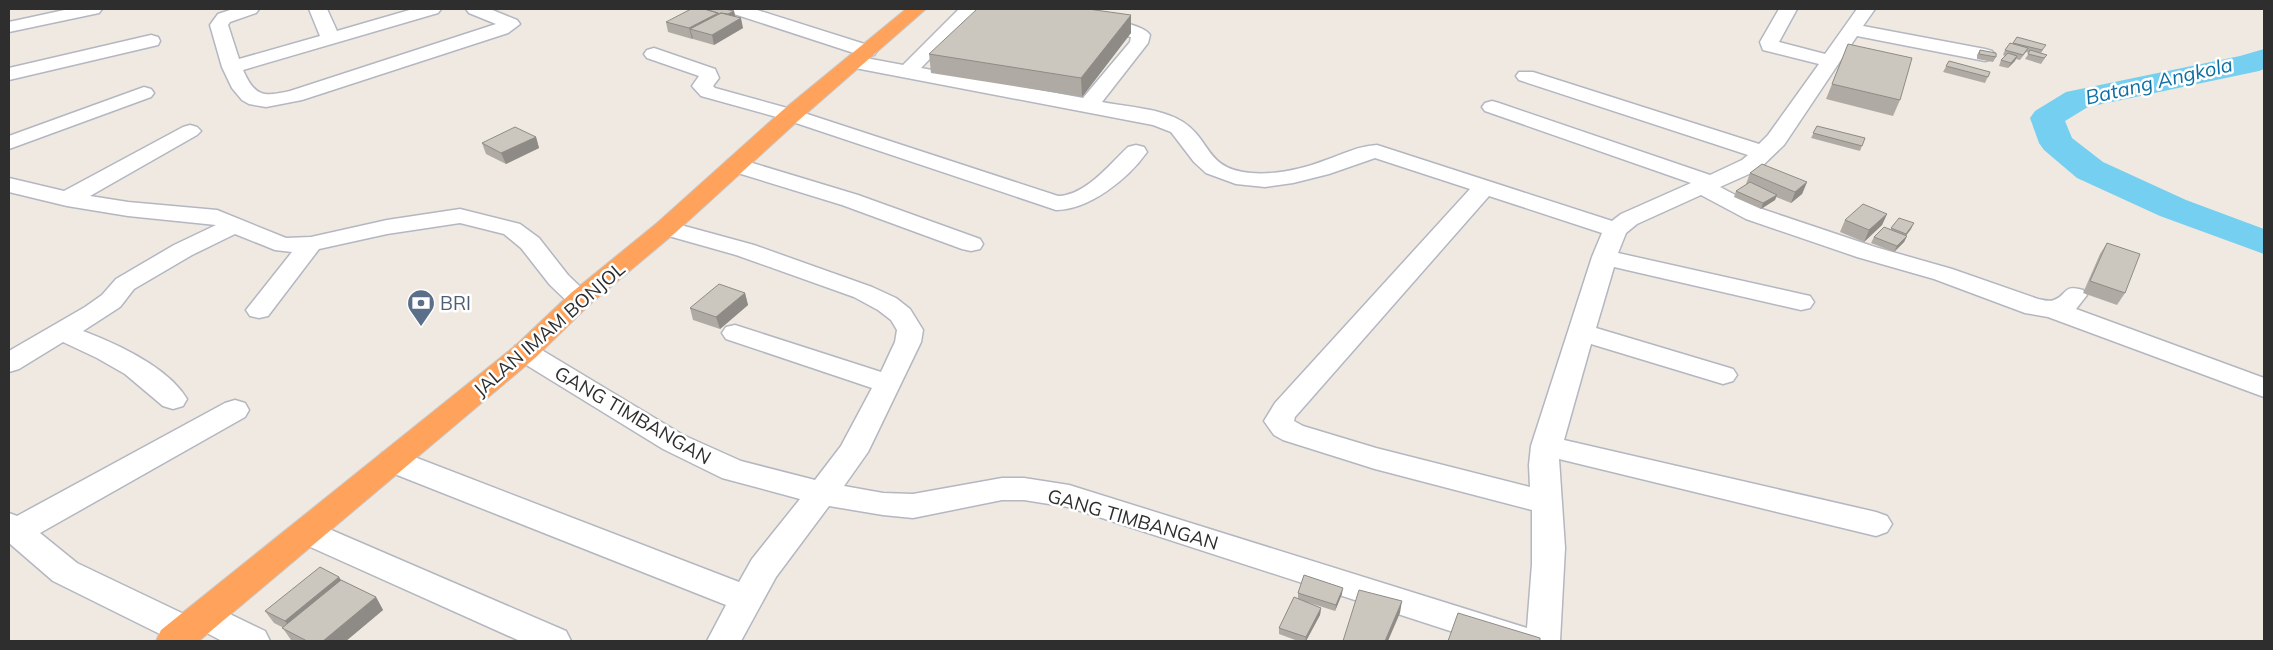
<svg xmlns="http://www.w3.org/2000/svg" width="2273" height="650" viewBox="0 0 2273 650" font-family="Mulish,sans-serif">
<style>
.lines{fill:none;stroke-linecap:round;stroke-linejoin:round}
.river{fill:#75cff0;fill-rule:evenodd}
.minor-casing{stroke:#b4b7c1;stroke-width:3}
.highway-casing{stroke:#c9c9c9;stroke-width:2}
.minor{fill:#fff;fill-rule:evenodd}
.highway{fill:#ffa35c;fill-rule:evenodd}
.wall{fill:#afaba4}
.shaded-wall{fill:#8e8b86}
.building{fill:#cbc7bf;stroke:#8e8b86}
.labels{text-anchor:middle;stroke-width:5;stroke-linejoin:round;paint-order:stroke}
.service-label{font-size:19px;fill:#4e5e75;stroke:#fff;text-anchor:start}
.street-label{font-size:19px;fill:#2e2e2e;stroke:#fff}
.water-label{font-size:20px;font-style:italic;fill:#0d6fa3;stroke:#fff}
</style>
<rect width="100%" height="100%" fill="#efe9e1"/>
<g class="lines">
<path class="river" d="M 2264,49 L 2264,69 L 2259,71 L 2088,107 L 2065,121 L 2072,138 L 2103,162 L 2186,200 L 2264,229 L 2264,254 L 2160,216 L 2077,178 L 2044,150 L 2039,143 L 2030,118 L 2035,111 L 2066,92 L 2240,56 Z"/>
<g class="minor-casing">
<path id="minor" d="M 69,9 L 102,9 L 99,13 L 9,32 L 9,22 Z
M 233,9 L 259,9 L 256,13 L 230,22 L 228,25 L 239,59 L 320,36 L 309,9 L 327,9 L 337,31 L 413,9 L 441,9 L 438,13 L 243,70 C 255,97 263,97 290,91 L 496,24 L 469,13 L 466,9 L 490,9 L 517,20 L 520,24 L 508,33 L 302,100 L 266,107 L 249,104 L 242,100 L 232,88 L 222,67 L 210,25 L 218,14 Z
M 728,9 L 754,9 L 874,47 L 877,51 L 874,55 L 860,55 L 731,13 Z
M 959,9 L 978,9 L 921,68 L 1083,98 L 1130,42 L 1131,37 L 1090,28 L 1087,24 L 1090,20 C 1102,17 1143,24 1150,35 L 1148,43 L 1102,102 C 1127,107 1161,108 1183,122 C 1212,141 1205,169 1251,173 C 1276,175 1303,169 1326,160 C 1343,154 1358,146 1377,145 L 1612,221 L 1621,214 L 1691,183 L 1485,111 L 1482,107 L 1485,103 L 1492,101 L 1499,103 L 1710,175 L 1742,160 L 1748,155 L 1519,80 L 1516,76 L 1519,72 L 1533,72 L 1759,144 L 1768,135 L 1819,64 L 1763,50 L 1760,42 L 1779,9 L 1797,9 L 1779,42 L 1825,54 L 1857,9 L 1875,9 L 1863,26 L 1985,49 L 1992,51 L 1995,55 L 1992,59 L 1985,61 L 1857,36 L 1784,145 L 1758,170 L 1720,187 L 1762,209 L 1875,247 L 1952,269 L 2038,299 C 2043,300 2049,302 2054,300 C 2068,295 2062,284 2083,290 L 2087,295 L 2076,309 L 2264,378 L 2264,397 L 2048,317 L 2025,313 L 1934,279 L 1857,257 L 1746,219 L 1701,195 L 1637,224 L 1626,233 L 1618,253 L 1801,294 L 1810,296 L 1814,302 L 1810,308 L 1801,310 L 1614,267 L 1596,328 L 1733,369 L 1737,375 L 1733,381 L 1723,384 L 1591,344 L 1564,440 L 1876,512 L 1887,516 L 1892,524 L 1887,532 L 1876,536 L 1559,459 L 1565,548 L 1560,641 L 1481,641 L 1068,507 L 1024,500 L 1002,500 L 913,518 L 883,515 L 829,506 L 776,577 L 741,641 L 707,641 L 726,605 L 382,469 L 378,461 L 382,453 L 393,450 L 404,453 L 739,582 L 752,559 L 800,499 L 722,478 L 663,449 L 515,358 L 512,352 L 515,346 L 525,343 L 535,346 L 683,435 L 741,461 L 815,480 L 841,446 L 872,388 L 726,339 L 722,333 L 726,327 L 735,325 L 881,372 L 895,342 L 897,330 L 891,320 L 878,310 L 854,297 L 736,255 L 658,233 L 654,228 L 658,223 L 666,221 L 754,245 L 872,287 L 896,298 L 910,309 L 923,330 L 921,342 L 868,452 L 844,486 L 883,493 L 913,494 L 1002,478 L 1024,478 L 1069,485 L 1527,628 L 1532,564 L 1532,510 L 1375,469 L 1283,440 L 1274,435 L 1264,421 L 1275,403 L 1470,189 L 1375,158 L 1329,174 L 1293,183 L 1265,187 L 1236,184 L 1206,173 L 1194,162 L 1171,132 L 1153,125 L 855,68 L 848,66 L 845,62 L 848,58 L 855,56 L 903,65 ZM 1489,196 L 1602,233 L 1592,257 L 1531,446 L 1529,465 L 1530,487 L 1376,448 L 1303,426 L 1294,421 L 1295,417 Z
M 151,35 L 158,37 L 160,41 L 158,45 L 9,80 L 9,68 Z
M 654,48 L 715,69 L 719,78 L 713,86 L 715,88 L 798,111 L 1058,196 C 1085,196 1110,164 1128,147 L 1136,145 L 1144,147 L 1147,152 C 1128,179 1089,210 1056,210 L 784,119 L 701,96 L 692,86 L 699,76 L 647,58 L 644,54 L 647,50 Z
M 144,87 L 151,89 L 154,93 L 151,97 L 9,149 L 9,136 Z
M 190,125 L 197,127 L 201,131 L 197,135 L 90,196 L 128,202 L 217,210 L 286,238 L 311,237 L 387,220 L 460,209 L 520,224 L 539,238 L 568,275 L 593,299 L 589,305 L 580,307 L 571,305 L 550,285 L 521,248 L 504,234 L 460,223 L 387,234 L 319,249 L 268,316 L 259,318 L 250,316 L 246,310 L 292,252 L 275,250 L 235,234 L 192,255 L 134,289 L 120,307 L 83,331 C 117,344 168,367 187,399 L 183,406 L 173,409 L 163,406 L 125,374 L 97,358 L 63,342 L 19,369 L 9,372 L 9,351 L 85,307 L 102,295 L 116,279 L 174,245 L 216,225 L 128,216 L 67,206 L 9,192 L 9,178 L 64,191 L 183,127 Z
M 736,158 L 858,195 L 980,239 L 983,244 L 980,249 L 971,251 L 962,249 L 842,205 L 728,170 L 725,165 L 728,160 Z
M 235,400 L 245,403 L 249,410 L 245,417 L 40,533 L 77,563 L 188,616 L 193,606 L 205,602 L 265,631 L 270,641 L 222,641 L 203,631 L 197,641 L 174,641 L 53,581 L 9,543 L 9,513 L 17,516 L 225,403 Z
M 308,520 L 566,631 L 571,641 L 520,641 L 297,541 L 292,532 L 297,523 Z"/>
</g>
<g class="highway-casing">
<path id="highway" d="M 906,9 L 926,9 L 799,120 L 675,233 L 589,305 L 535,358 L 199,641 L 156,641 L 161,630 L 515,346 L 571,293 L 657,223 L 783,110 Z"/>
</g>
<use href="#minor" class="minor"/>
<use href="#highway" class="highway"/>
</g>
<path class="wall" d="M 734,11 L 735,16 L 743,28 L 714,45 L 693,39 L 693,38 L 692,39 L 668,32 L 666,22 Z
M 1131,15 L 1131,33 L 1082,97 L 931,73 L 929,54 Z
M 2017,37 L 2043,50 L 2041,53 L 2047,55 L 2041,64 L 2025,59 L 2029,53 L 2026,52 L 2020,60 L 2016,59 L 2008,68 L 1999,66 L 2001,60 L 2005,56 L 2003,55 L 2005,50 L 2013,43 Z
M 1848,44 L 1900,100 L 1893,116 L 1826,99 Z
M 1980,50 L 1996,57 L 1993,62 L 1977,59 L 1977,55 Z
M 1949,61 L 1990,72 L 1985,83 L 1943,72 Z
M 1817,126 L 1865,138 L 1860,151 L 1811,138 Z
M 536,137 L 539,148 L 506,164 L 486,154 L 482,143 Z
M 1750,173 L 1807,182 L 1802,194 L 1791,203 L 1776,197 L 1775,200 L 1761,209 L 1734,197 L 1736,191 L 1747,184 L 1746,184 Z
M 1887,214 L 1882,225 L 1864,242 L 1840,232 L 1845,220 Z
M 1891,228 L 1911,229 L 1906,236 L 1907,236 L 1904,242 L 1894,252 L 1871,243 L 1874,237 L 1891,230 Z
M 2107,243 L 2125,293 L 2117,305 L 2083,293 L 2100,254 Z
M 745,293 L 748,305 L 720,329 L 693,320 L 690,308 Z
M 339,577 L 341,580 L 376,597 L 383,610 L 346,641 L 293,641 L 291,640 L 282,627 L 274,623 L 265,611 Z
M 1298,593 L 1342,594 L 1335,611 L 1307,602 L 1321,608 L 1320,615 L 1306,641 L 1298,641 L 1279,634 L 1279,628 L 1298,598 Z"/>
<path class="shaded-wall" d="M 734,11 L 735,16 L 723,17 Z
M 718,13 L 721,23 L 690,29 L 693,38 L 692,39 L 689,28 Z
M 1131,15 L 1131,33 L 1082,97 L 1081,78 Z
M 741,18 L 743,28 L 714,45 L 712,35 Z
M 2017,56 L 2015,61 L 2008,68 L 2011,63 Z
M 536,137 L 539,148 L 506,164 L 501,153 Z
M 1807,182 L 1802,194 L 1791,203 L 1795,192 Z
M 1777,195 L 1775,200 L 1761,209 L 1763,203 Z
M 1887,214 L 1882,225 L 1864,242 L 1869,230 Z
M 1914,223 L 1911,229 L 1903,239 L 1906,234 Z
M 1907,236 L 1904,242 L 1894,252 L 1897,246 Z
M 745,293 L 748,305 L 720,329 L 716,317 Z
M 339,577 L 347,590 L 294,634 L 285,621 Z
M 1343,588 L 1342,594 L 1335,611 L 1336,605 Z
M 376,597 L 383,610 L 346,641 L 323,641 Z
M 1402,601 L 1400,613 L 1388,641 L 1385,641 Z
M 1321,608 L 1320,615 L 1306,641 L 1305,641 L 1306,637 Z"/>
<path class="building" d="M 691,9 L 704,9 L 718,13 L 689,28 L 666,22 Z
M 705,9 L 725,9 L 734,11 L 728,14 L 721,13 L 719,14 L 718,13 Z
M 977,9 L 1088,9 L 1131,15 L 1081,78 L 929,54 Z
M 721,13 L 741,18 L 712,35 L 690,29 Z
M 2017,37 L 2046,45 L 2042,50 L 2013,43 Z
M 2010,43 L 2028,48 L 2023,55 L 2005,50 Z
M 1848,44 L 1912,58 L 1900,100 L 1832,84 Z
M 1980,50 L 1996,53 L 1996,57 L 1979,54 Z
M 2030,50 L 2047,55 L 2044,58 L 2028,54 Z
M 2008,53 L 2017,56 L 2011,63 L 2001,60 Z
M 1949,61 L 1990,72 L 1988,77 L 1946,66 Z
M 1817,126 L 1865,138 L 1862,146 L 1813,133 Z
M 515,127 L 536,137 L 501,153 L 482,143 Z
M 1762,164 L 1807,182 L 1795,192 L 1750,173 Z
M 1750,182 L 1777,195 L 1763,203 L 1736,191 Z
M 1863,204 L 1887,214 L 1869,230 L 1845,220 Z
M 1899,218 L 1914,223 L 1906,234 L 1891,228 Z
M 1884,227 L 1907,236 L 1897,246 L 1874,237 Z
M 2107,243 L 2140,254 L 2125,293 L 2090,281 Z
M 719,284 L 745,293 L 716,317 L 690,308 Z
M 320,567 L 339,577 L 285,621 L 265,611 Z
M 1304,575 L 1343,588 L 1336,605 L 1298,593 Z
M 341,580 L 376,597 L 323,641 L 307,641 L 282,628 Z
M 1359,590 L 1402,601 L 1385,641 L 1343,641 Z
M 1294,597 L 1321,608 L 1306,637 L 1279,628 Z
M 1458,613 L 1540,638 L 1540,641 L 1448,641 Z"/>
<defs>
<g id="bank-pin" transform="scale(1.4375)"><path d="M0 17L-7.5 6A9.5 9.5 0 1 1 7.5 6Z" fill="#5c6f8a" stroke="#fff"/><path d="M-6-4H6V4H-6ZM0-2.3a2.3 2.3 0 1 0 0 4.6a2.3 2.3 0 1 0 0-4.6Z" fill="#fff"/></g>
</defs>
<g fill-rule="evenodd">
<use href="#bank-pin" x="421" y="303"/>
</g>
<g class="labels">
<g class="service-label">
<text x="440" y="310">BRI</text>
</g>
<g class="street-label">
<text transform="translate(549 329) rotate(-41)" y="7">JALAN IMAM BONJOL</text>
<text transform="translate(633 415) rotate(30)" y="7">GANG TIMBANGAN</text>
<text transform="translate(1133 519) rotate(16)" y="7">GANG TIMBANGAN</text>
</g>
<g class="water-label">
<text transform="translate(2159 81) rotate(-13)" y="7">Batang Angkola</text>
</g>
</g>
<rect width="2273" height="650" fill="none" stroke="#2e2e2e" stroke-width="20"/>
</svg>
